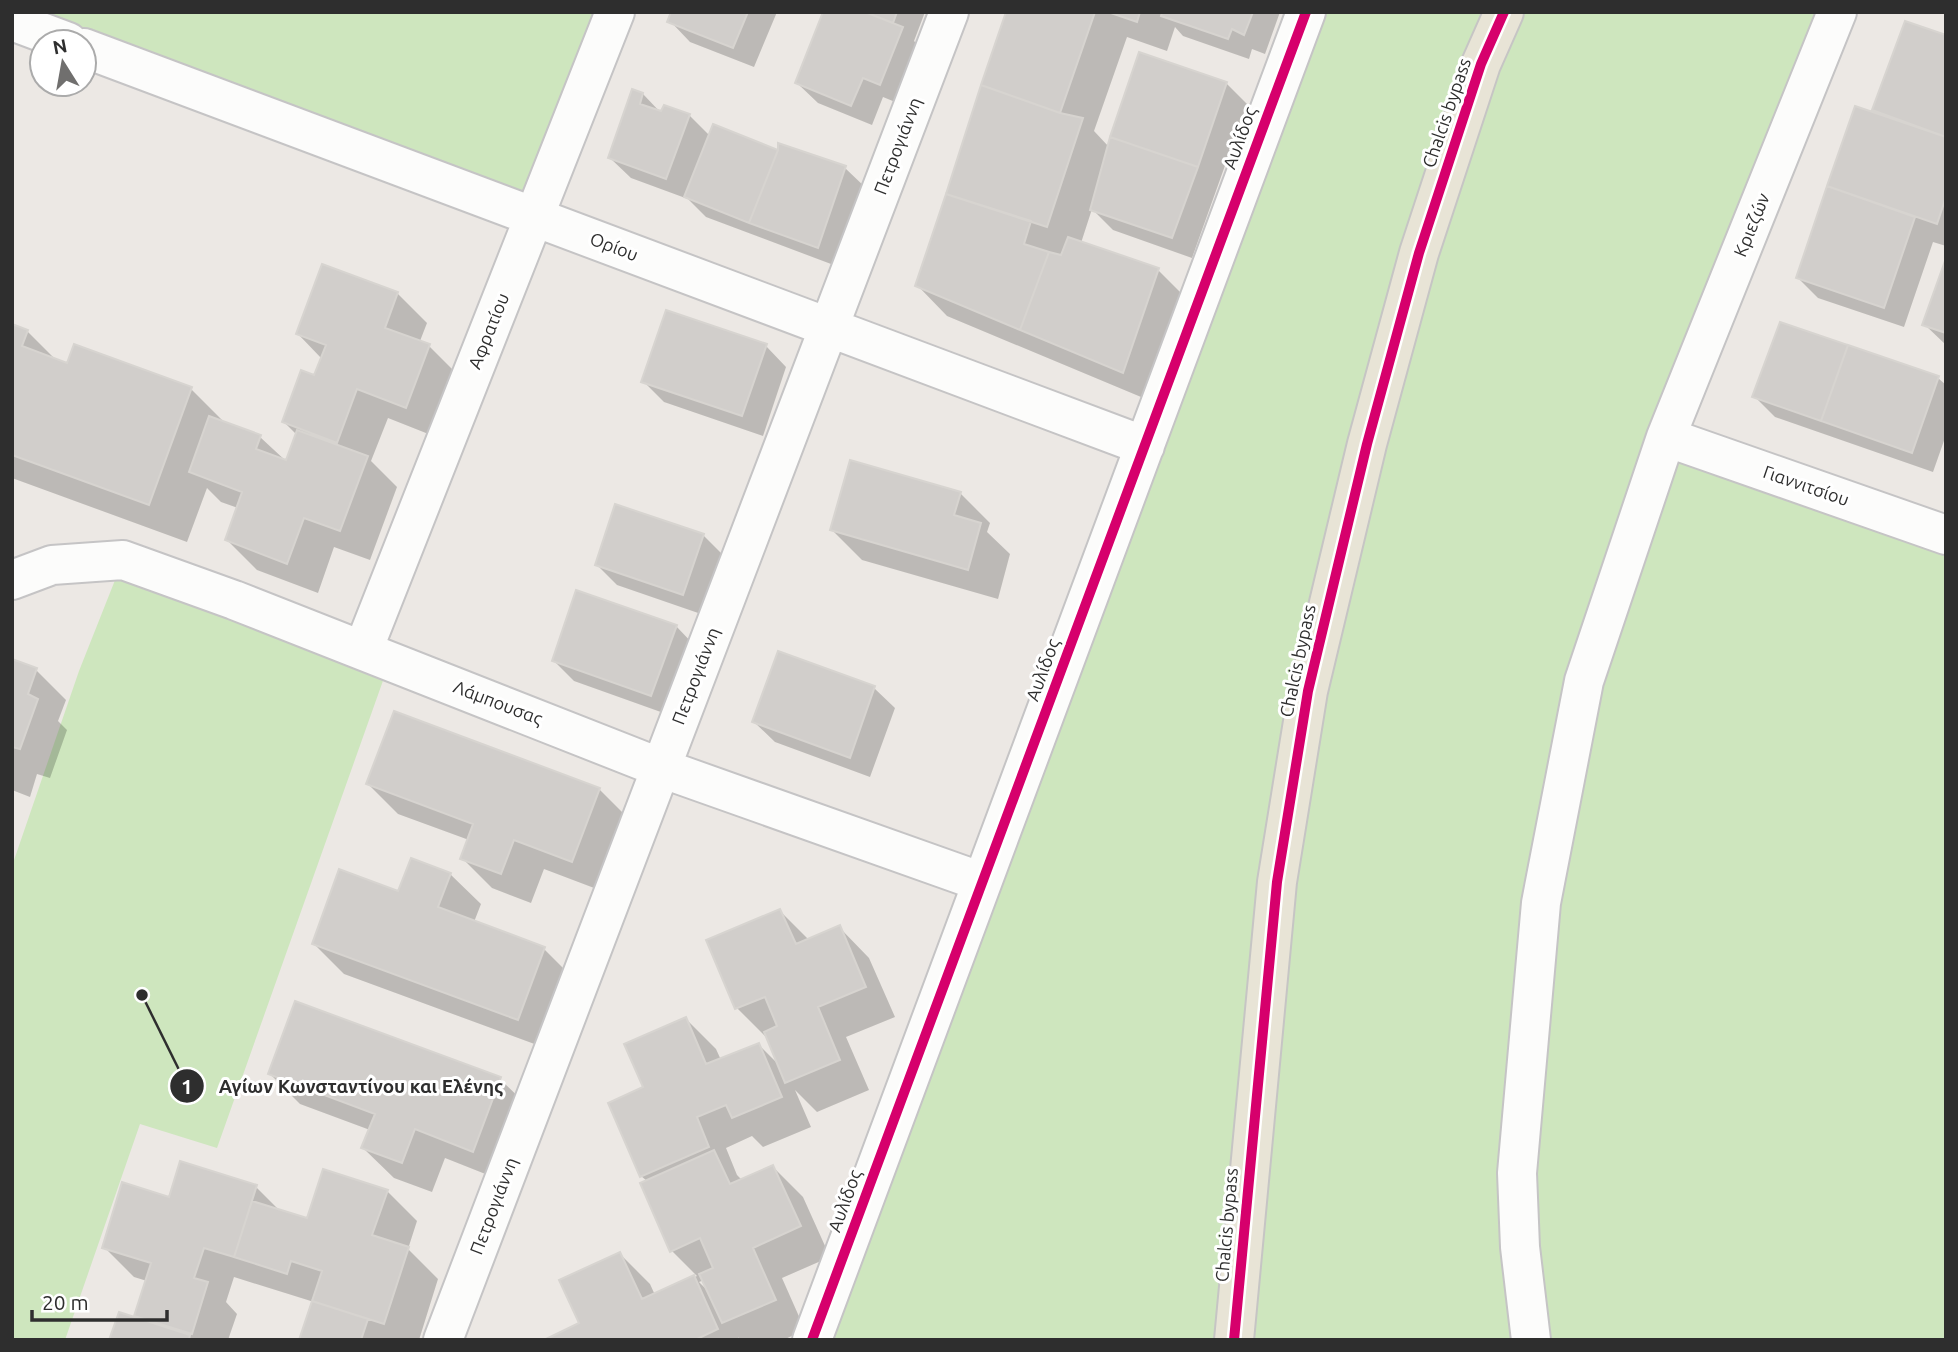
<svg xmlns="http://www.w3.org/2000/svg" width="1958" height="1352" viewBox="0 0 1958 1352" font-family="Ubuntu,sans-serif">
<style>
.green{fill:#cee6be}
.shadow{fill:#0003;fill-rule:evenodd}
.building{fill:#d1cecb;stroke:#d7d4d0;stroke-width:2}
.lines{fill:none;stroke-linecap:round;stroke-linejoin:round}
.minor-casing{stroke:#c5c4c5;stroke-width:42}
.major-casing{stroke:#c6c5c4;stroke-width:42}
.minor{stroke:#fcfcfb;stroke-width:38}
.major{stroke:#e8e4d6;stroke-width:38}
.cycleway-casing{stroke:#fff;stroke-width:15}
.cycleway{stroke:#d6006c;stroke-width:10}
.labels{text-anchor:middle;stroke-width:6;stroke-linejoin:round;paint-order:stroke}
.street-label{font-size:18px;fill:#2e2e2e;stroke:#fff}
.leader{fill:none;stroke:#2e2e2e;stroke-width:2.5}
.callout-dot{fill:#2e2e2e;stroke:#fff;stroke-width:2.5}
.mark-label{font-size:21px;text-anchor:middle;font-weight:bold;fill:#fff}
.callout-label{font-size:19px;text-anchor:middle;font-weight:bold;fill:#2e2e2e;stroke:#fff;stroke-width:6;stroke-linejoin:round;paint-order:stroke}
</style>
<rect width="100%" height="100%" fill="#ece8e4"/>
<path class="green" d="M 12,12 L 615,12 L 534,216 Z
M 1306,12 L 1837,12 L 1666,437 L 1946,535 L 1946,1340 L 812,1340 Z
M 123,560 L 390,661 L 217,1148 L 140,1124 L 65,1340 L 12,1340 L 12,866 L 79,671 Z"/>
<path class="shadow" d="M 673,12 L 777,12 L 754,67 L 690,42 L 670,21 Z
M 825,12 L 925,12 L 914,41 L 922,49 L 900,104 L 883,97 L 872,125 L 818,103 L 797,83 Z
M 1007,12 L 1280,12 L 1265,54 L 1252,49 L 1249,59 L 1183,36 L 1175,27 L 1167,51 L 1127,37 L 1094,131 L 1109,147 L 1226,83 L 1247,104 L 1192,258 L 1113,230 L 1092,209 L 1081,243 L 1158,270 L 1188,300 L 1153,402 L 947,316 L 917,285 Z
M 1906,23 L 1946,37 L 1946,246 L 1933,242 L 1904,327 L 1818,298 L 1798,278 L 1856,108 L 1874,113 Z
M 643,94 L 662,114 L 689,115 L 710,136 L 780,152 L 780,146 L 845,168 L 866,188 L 839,267 L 706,217 L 688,199 L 631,178 L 610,158 Z
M 1946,263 L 1946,345 L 1924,324 Z
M 397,293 L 427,323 L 420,341 L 429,346 L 459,376 L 436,437 L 388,418 L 371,461 L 397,487 L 370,560 L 334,547 L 318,593 L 257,570 L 227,540 L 238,508 L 221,502 L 207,488 L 187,542 L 12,478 L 12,326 L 27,331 L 57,361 L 191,389 L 227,425 L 260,437 L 287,462 L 297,435 L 284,422 L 316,377 L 322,359 L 298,334 Z
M 766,346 L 786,367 L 763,436 L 664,402 L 643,381 Z
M 1938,378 L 1946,385 L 1946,435 L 1933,472 L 1775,417 L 1754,396 Z
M 960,493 L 990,523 L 987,532 L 1010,554 L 998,599 L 862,560 L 832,530 Z
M 703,535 L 724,556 L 704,615 L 617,585 L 597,565 Z
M 676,626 L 696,647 L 672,716 L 574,681 L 554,661 Z
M 779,653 L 874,688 L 895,708 L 870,777 L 775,742 L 754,722 Z
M 12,661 L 36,670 L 66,700 L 58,721 L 67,730 L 50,778 L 37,774 L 30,797 L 12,790 Z
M 368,784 L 599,789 L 629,819 L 602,891 L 544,869 L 531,903 L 492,888 L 462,858 L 469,840 L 398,814 Z
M 450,874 L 481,904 L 474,922 L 544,949 L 574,979 L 548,1049 L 344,974 L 314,944 L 399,894 Z
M 780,911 L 809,940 L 839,927 L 869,958 L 895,1017 L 846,1037 L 869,1090 L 817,1112 L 795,1090 L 811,1127 L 763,1147 L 752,1136 L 726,1148 L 737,1175 L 743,1181 L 773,1167 L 803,1197 L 830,1257 L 782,1278 L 805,1330 L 783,1340 L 740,1340 L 738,1337 L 739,1340 L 546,1340 L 582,1324 L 620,1254 L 650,1284 L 655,1295 L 697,1276 L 672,1251 L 647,1181 L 641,1176 L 645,1088 L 686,1019 L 716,1049 L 721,1060 L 759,1045 L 781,1067 L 767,1038 L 737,1008 ZM 704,1280 L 710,1293 L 699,1282 Z
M 296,1003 L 500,1079 L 531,1109 L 503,1181 L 445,1158 L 432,1192 L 394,1178 L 363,1148 L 370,1130 L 300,1104 L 270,1074 Z
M 256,1187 L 281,1212 L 308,1221 L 387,1191 L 417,1221 L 408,1249 L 438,1279 L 419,1340 L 301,1340 L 314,1302 L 234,1277 L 226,1302 L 237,1314 L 228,1340 L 111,1340 L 135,1318 L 147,1281 L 134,1277 L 104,1247 L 170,1199 Z"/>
<path class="building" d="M 671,12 L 748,12 L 733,48 L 667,22 Z
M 823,12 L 865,12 L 903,27 L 880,85 L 863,78 L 851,106 L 795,83 Z
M 865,12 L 897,12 L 893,23 Z
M 1006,12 L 1095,12 L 1060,113 L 981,85 Z
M 1108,12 L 1140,12 L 1137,22 Z
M 1162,12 L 1253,12 L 1244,35 L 1232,29 L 1228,39 L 1161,16 Z
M 1905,21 L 1946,35 L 1946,137 L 1872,110 Z
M 1139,52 L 1227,82 L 1198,167 L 1110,137 Z
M 981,85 L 1060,113 L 1083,118 L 1047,227 L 946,194 Z
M 632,89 L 643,93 L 640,104 L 661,111 L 664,105 L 690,114 L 666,179 L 608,158 Z
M 1855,106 L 1946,137 L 1946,197 L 1937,224 L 1827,186 Z
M 713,124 L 778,150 L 749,223 L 684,197 Z
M 1110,137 L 1198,167 L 1172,238 L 1090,210 Z
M 778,143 L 846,166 L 818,248 L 749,223 L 778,150 Z
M 1827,186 L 1915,217 L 1884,308 L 1796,278 Z
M 946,194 L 1031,221 L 1024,244 L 1049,252 L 1020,330 L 915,286 Z
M 1068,237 L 1159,268 L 1123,373 L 1020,330 L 1049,252 L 1061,255 Z
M 1946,258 L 1946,333 L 1922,325 Z
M 322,264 L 398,292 L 385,328 L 430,344 L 406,408 L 357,389 L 337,443 L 282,422 L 301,370 L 314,375 L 326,345 L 296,334 Z
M 666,310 L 767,344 L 742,416 L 641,382 Z
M 1780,322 L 1848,345 L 1821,421 L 1752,397 Z
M 12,324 L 28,330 L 22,346 L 67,363 L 74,344 L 192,387 L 149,505 L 12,455 Z
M 1848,345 L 1939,376 L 1912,453 L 1821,421 Z
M 209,416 L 261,435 L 256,449 L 286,460 L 297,430 L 368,456 L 340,531 L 304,518 L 287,564 L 225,540 L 242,492 L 189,472 Z
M 850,460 L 961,492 L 954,515 L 981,523 L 968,570 L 830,530 Z
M 615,504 L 704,534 L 683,595 L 595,565 Z
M 576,590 L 677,625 L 651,696 L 552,661 Z
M 778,651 L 875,686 L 850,758 L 752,722 Z
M 12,659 L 37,668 L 28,694 L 38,699 L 20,749 L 12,747 Z
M 394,711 L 600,788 L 572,862 L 514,840 L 501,874 L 460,859 L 473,824 L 366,784 Z
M 411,858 L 451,873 L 438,907 L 545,947 L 518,1020 L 312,944 L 339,869 L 398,891 Z
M 780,909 L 796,944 L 840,925 L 866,987 L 818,1007 L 840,1060 L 785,1083 L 764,1032 L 777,1026 L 765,997 L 735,1009 L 706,940 Z
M 295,1001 L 501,1077 L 473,1152 L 415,1129 L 402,1163 L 361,1148 L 375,1114 L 268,1074 Z
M 686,1017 L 706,1064 L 759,1043 L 782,1097 L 732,1118 L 726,1105 L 697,1117 L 709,1147 L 640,1177 L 608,1103 L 643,1087 L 624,1044 Z
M 714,1150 L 730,1184 L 773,1165 L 801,1226 L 753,1248 L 776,1300 L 722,1323 L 699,1274 L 713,1268 L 700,1238 L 670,1252 L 640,1183 Z
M 180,1161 L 257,1185 L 234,1257 L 204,1248 L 194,1278 L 208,1282 L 192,1334 L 134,1316 L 151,1263 L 102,1248 L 122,1182 L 169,1197 Z
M 323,1169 L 388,1190 L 372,1235 L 409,1247 L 384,1324 L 312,1301 L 322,1271 L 291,1261 L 287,1274 L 234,1257 L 252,1201 L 307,1218 Z
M 620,1252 L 642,1299 L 694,1275 L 718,1329 L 695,1340 L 544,1340 L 579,1323 L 559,1280 Z
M 312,1301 L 368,1319 L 361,1340 L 299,1340 Z
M 119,1312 L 190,1335 L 189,1340 L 109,1340 Z"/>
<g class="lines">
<g class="minor-casing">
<path id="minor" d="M 12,21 L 68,42
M 84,48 L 1145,446
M 1666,437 L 1946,535
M 12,580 L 52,565 L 123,560 L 234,600 L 661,768 L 982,882
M 363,650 L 615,12
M 443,1340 L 949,12
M 812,1340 L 1306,12
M 1531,1340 L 1520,1247 L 1517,1173 L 1541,903 L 1584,681 L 1666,437 L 1837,12"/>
</g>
<g class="major-casing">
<path id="major" d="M 1234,1340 L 1277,882 L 1308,691 L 1367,444 L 1419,253 L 1481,64 L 1504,12"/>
</g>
<use href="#minor" class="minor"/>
<use href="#major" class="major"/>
<g class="cycleway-casing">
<path id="cycleway" d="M 812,1340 L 1306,12
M 1234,1340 L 1277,882 L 1308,691 L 1367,444 L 1419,253 L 1481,64 L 1504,12"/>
</g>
<use href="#cycleway" class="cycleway"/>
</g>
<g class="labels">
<g class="street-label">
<text transform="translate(1447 113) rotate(-71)" y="6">Chalcis bypass</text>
<text transform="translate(1240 138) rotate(-70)" y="6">Αυλίδος</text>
<text transform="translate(898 146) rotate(-69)" y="6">Πετρογιάννη</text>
<text transform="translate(1752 225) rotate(-68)" y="6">Κριεζών</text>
<text transform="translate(614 247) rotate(21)" y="6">Ορίου</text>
<text transform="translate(489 331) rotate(-68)" y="6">Αφρατίου</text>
<text transform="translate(1806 486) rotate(19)" y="6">Γιαννιτσίου</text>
<text transform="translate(1298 661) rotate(-78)" y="6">Chalcis bypass</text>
<text transform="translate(1043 670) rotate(-70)" y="6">Αυλίδος</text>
<text transform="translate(696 676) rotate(-69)" y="6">Πετρογιάννη</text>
<text transform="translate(498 703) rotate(21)" y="6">Λάμπουσας</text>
<text transform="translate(845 1201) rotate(-70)" y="6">Αυλίδος</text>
<text transform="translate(494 1206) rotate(-69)" y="6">Πετρογιάννη</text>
<text transform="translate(1227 1225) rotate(-85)" y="6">Chalcis bypass</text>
</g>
</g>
<path class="leader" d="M142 995L187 1086"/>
<g class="callout-dot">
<circle cx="142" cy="995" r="7"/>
<circle cx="187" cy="1086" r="18"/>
</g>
<g class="mark-label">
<text x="187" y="1094">1</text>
</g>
<g class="callout-label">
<text x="361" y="1093">Αγίων Κωνσταντίνου και Ελένης</text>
</g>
<rect width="1958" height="1352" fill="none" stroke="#2e2e2e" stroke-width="28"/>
<g transform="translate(63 63) rotate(349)"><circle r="33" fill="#ffffff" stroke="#ababab" stroke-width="2"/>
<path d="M0-5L12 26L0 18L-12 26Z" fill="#706f6e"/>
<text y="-10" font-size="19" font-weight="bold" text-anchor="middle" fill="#2e2e2e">N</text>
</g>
<path d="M32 1310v10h135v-10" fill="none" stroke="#2e2e2e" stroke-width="3.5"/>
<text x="42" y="1310" font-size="21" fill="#2e2e2e" stroke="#ffffff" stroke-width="5" paint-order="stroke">20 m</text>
</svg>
